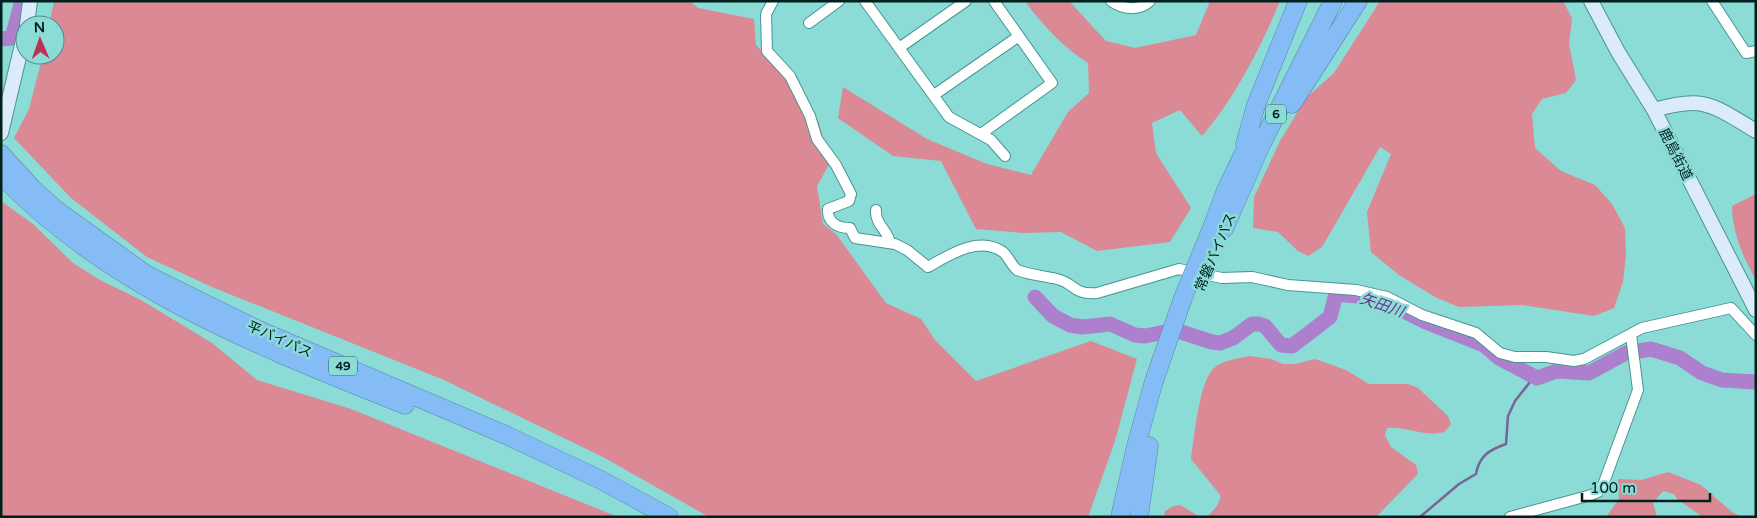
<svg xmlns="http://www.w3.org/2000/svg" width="1757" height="518" viewBox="0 0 1757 518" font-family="'Varela Round','Noto Sans JP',sans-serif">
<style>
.green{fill:#da8995}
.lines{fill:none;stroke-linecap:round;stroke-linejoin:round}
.stream{stroke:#796398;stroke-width:2.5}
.river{stroke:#ad80cd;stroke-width:15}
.street-casing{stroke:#469692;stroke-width:12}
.secondary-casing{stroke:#469692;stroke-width:16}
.highway-casing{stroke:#5785aa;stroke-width:19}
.street{stroke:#fff;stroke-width:10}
.secondary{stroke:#dbebfc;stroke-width:14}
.highway{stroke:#86bcf5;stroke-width:18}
.highway-bridge-casing{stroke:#5785aa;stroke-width:19;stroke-linecap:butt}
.highway-bridge{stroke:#86bcf5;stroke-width:18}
.labels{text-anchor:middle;stroke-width:5;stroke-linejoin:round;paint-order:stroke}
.shield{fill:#8bdbd6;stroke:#2a5855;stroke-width:1}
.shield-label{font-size:12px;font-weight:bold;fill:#00201e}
.street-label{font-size:14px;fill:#00201e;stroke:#8bdbd6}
.water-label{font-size:15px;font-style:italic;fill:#69308b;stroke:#8bdbd6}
</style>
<rect width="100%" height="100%" fill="#8bdbd6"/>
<path class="green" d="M 54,1 L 690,1 L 698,8 L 754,19 L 756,45 L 792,83 L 795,94 L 818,120 L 830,163 L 817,186 L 823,224 L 836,234 L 886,303 L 921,319 L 935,340 L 976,381 L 1091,341 L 1137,359 L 1115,441 L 1088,517 L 709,517 L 603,457 L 444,380 L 212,287 L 147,257 L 71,198 L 14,138 L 29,109 L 43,55 L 55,55 L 55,25 L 49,25 Z
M 1025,1 L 1069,1 L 1106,41 L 1135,48 L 1196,35 L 1210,1 L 1280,1 C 1261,47 1234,99 1202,136 L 1180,110 L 1152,123 L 1156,153 L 1191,208 L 1170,242 L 1097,251 L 1061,232 L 1023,233 L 976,229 L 941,161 L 893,156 L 838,118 L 843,87 L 927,139 L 987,164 L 1031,175 L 1068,112 L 1089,93 L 1088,63 C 1062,46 1043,26 1025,1 Z
M 1380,1 L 1563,1 L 1572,18 L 1569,44 L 1576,80 L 1566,93 L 1542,99 L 1532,114 L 1535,148 L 1561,171 L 1595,185 L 1612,204 L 1625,228 L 1626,255 L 1623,282 L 1614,308 L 1594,316 L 1523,305 L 1459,307 L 1435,297 L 1399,275 L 1371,252 L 1367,212 L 1391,154 L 1380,147 L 1322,247 L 1308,256 L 1298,251 L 1278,232 L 1253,228 L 1254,197 L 1280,141 L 1306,98 L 1334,73 Z
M 1756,194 L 1756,280 C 1743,257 1732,232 1732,206 Z
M 1,201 L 33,224 L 73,263 L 100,280 L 141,300 L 212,343 L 257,380 L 351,409 L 618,517 L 1,517 Z
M 1250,356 L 1271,359 L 1283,364 L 1295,364 L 1315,359 L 1346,370 L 1369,384 L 1408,384 L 1418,388 L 1448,416 L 1451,424 C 1448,428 1445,433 1439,433 C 1424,436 1405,426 1387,428 L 1385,435 L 1391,447 L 1416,465 L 1418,474 L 1376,517 L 1207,517 L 1217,506 L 1221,496 L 1191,459 C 1194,439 1199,383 1213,369 C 1222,360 1238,359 1250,356 Z
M 1668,472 L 1701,485 L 1732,512 L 1742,517 L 1703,517 L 1677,499 L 1674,494 L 1663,491 L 1653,503 L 1657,517 L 1606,517 L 1619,499 L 1618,479 L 1641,480 Z
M 1180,505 L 1200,517 L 1164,517 L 1165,511 L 1174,506 Z"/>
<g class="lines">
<path class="stream" d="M 1420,517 L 1459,484 L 1476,474 C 1479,456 1489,450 1506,444 L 1508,416 L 1515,401 L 1534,377"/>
<path class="river" d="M 1,39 L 12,38 L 22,1
M 1035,297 L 1053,316 L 1070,325 L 1082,327 L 1110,324 L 1135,335 L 1145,336 L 1175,330 L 1212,342 L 1220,343 L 1233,338 L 1252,324 L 1259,324 L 1265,326 L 1281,345 L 1292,346 L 1330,317 L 1336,294 L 1358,296 L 1394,306 L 1426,322 L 1484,345 L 1499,358 L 1537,378 L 1557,371 L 1589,373 L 1626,353 L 1651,349 L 1680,358 L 1702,373 L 1722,380 L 1756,382"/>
<g class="street-casing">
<path id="street" d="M 773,1 L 766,14 L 767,51 L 790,76 L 810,116 L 817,139 L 836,165 L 851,194 L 849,201 L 828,209 C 827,223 838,228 850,228 L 855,238 L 895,244 L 907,250 L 928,267 C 949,255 979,235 1003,252 C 1009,257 1011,265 1017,270 C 1030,275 1044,276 1057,279 C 1075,283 1072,295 1097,293 L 1179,269 L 1222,278 L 1252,277 L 1288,285 L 1356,290 L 1387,297 L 1422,315 L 1476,333 L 1500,353 L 1515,357 L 1546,357 L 1574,361 L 1584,359 L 1642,328 L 1731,308 L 1756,335
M 865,1 L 949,117 L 991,140 L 1005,156
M 1111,1 C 1123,10 1140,11 1150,1
M 1712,1 L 1746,53 L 1756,51
M 809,23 L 839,1
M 899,48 L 966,1
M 934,95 L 1019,36
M 981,134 L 1052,83 L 994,1
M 876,210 C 875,225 888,230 890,243
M 1510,517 L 1591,495 L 1598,492 L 1603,485 L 1638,390 L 1631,335"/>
</g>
<g class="secondary-casing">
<path id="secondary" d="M 1591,1 L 1618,52 L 1654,110 L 1756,310
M 27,25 L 30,1
M 1654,110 C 1705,95 1712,105 1756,131
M 1,133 L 25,32"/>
</g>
<g class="highway-casing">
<path id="highway" d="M 1292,104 L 1358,1
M 1245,144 L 1256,105 L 1298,1
M 1,154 L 33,189 L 59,212 L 147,275 L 259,330 L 508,436 L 601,480 L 669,517
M 1,175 C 111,290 261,347 405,405
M 1213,225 L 1226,190 L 1253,134
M 1224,229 L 1261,145 L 1333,1
M 1120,517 L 1136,446 L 1154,381
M 1139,517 L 1149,446"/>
</g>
<use href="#street" class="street"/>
<use href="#secondary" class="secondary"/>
<use href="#highway" class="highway"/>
<g class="highway-bridge-casing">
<path id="highway-bridge" d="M 1154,381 L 1183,298 L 1213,225"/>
</g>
<use href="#highway-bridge" class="highway-bridge"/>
</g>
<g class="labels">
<g class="shield">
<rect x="1266" y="104.5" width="20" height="19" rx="4"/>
<rect x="329" y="356.5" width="28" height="19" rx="4"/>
</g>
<g class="shield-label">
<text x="1276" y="118">6</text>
<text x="343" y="370">49</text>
</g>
<g class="street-label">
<text transform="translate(1676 154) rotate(63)" y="5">鹿島街道</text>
<text transform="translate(1215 252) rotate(-67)" y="5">常磐バイパス</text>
<text transform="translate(280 339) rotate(24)" y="5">平バイパス</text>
</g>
<g class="water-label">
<text transform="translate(1382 305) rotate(19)" y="5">矢田川</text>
</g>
</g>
<rect width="1757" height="518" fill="none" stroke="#00201e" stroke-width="5"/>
<g transform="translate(40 40) rotate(358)"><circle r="24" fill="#8bdbd6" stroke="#53908c"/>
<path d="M0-4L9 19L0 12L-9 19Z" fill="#be2e55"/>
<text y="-8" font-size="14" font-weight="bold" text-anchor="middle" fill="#00201e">N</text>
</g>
<path d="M1582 493v8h128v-8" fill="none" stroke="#00201e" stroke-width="2.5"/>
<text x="1590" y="493" font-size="15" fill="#00201e" stroke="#8bdbd6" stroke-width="4" paint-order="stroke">100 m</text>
</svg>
